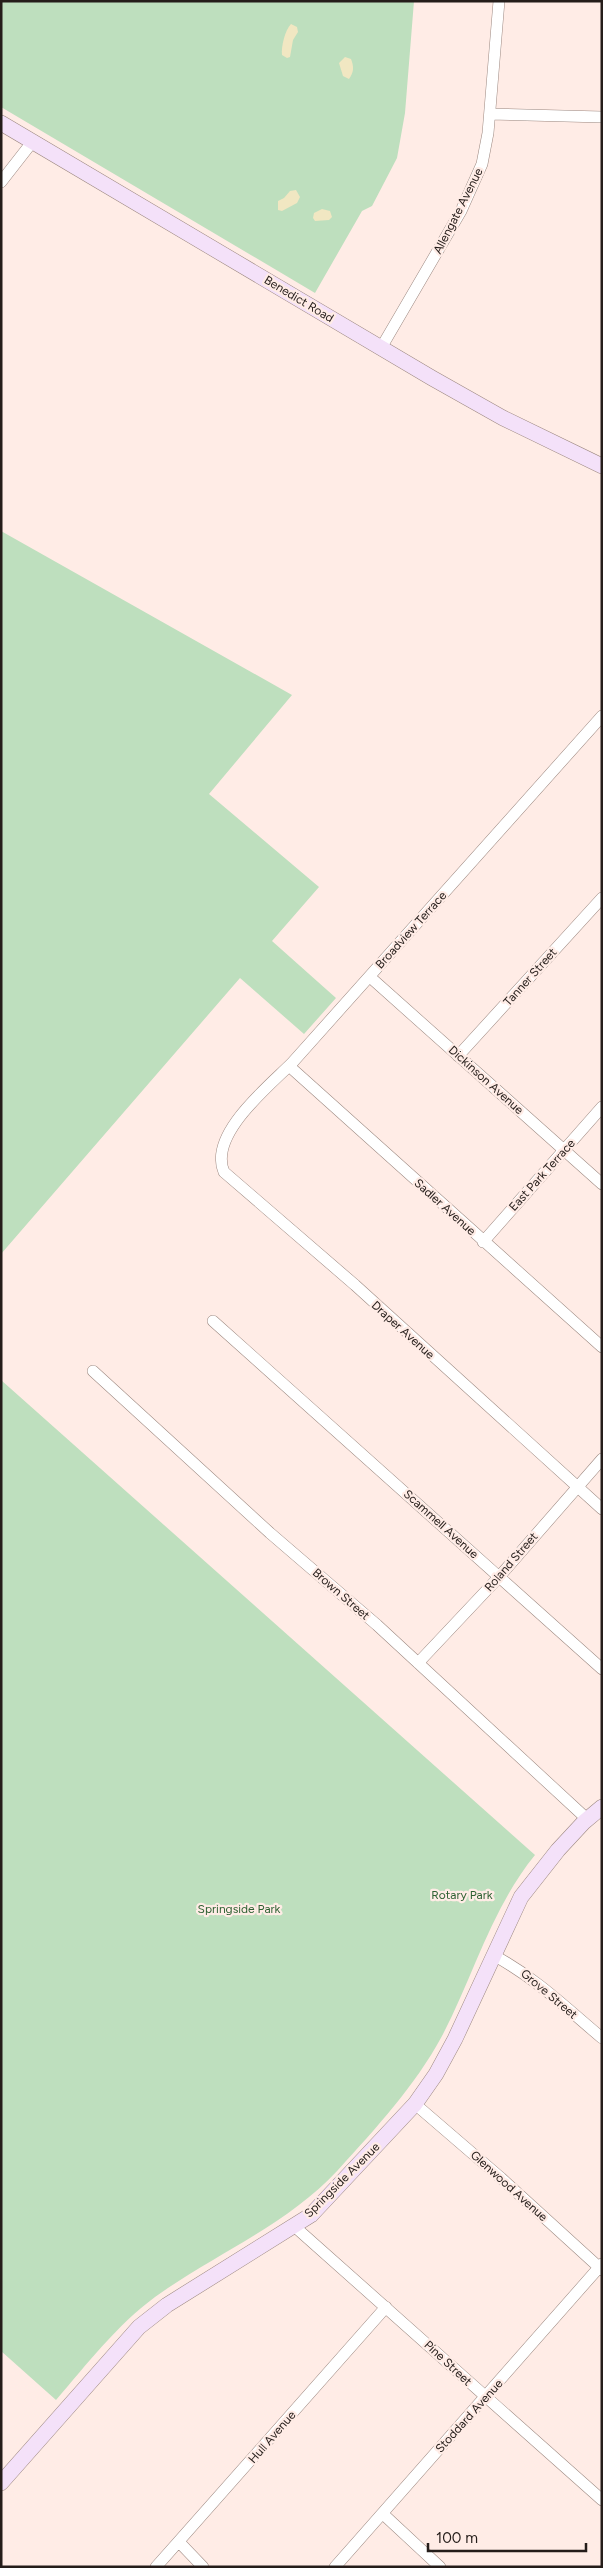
<svg xmlns="http://www.w3.org/2000/svg" width="603" height="2568" viewBox="0 0 603 2568" font-family="Figtree,sans-serif">
<style>
.green{fill:#bedfbe}
.sand{fill:#f1e7c2}
.lines{fill:none;stroke-linecap:round;stroke-linejoin:round}
.street-casing{stroke:#9c8880;stroke-width:12}
.secondary-casing{stroke:#9c8880;stroke-width:16}
.street{stroke:#fff;stroke-width:11}
.secondary{stroke:#f4e1f9;stroke-width:15}
.labels{text-anchor:middle;stroke-width:4.5;stroke-linejoin:round;paint-order:stroke}
.street-label{font-size:12px;fill:#251d1a;stroke:#ffece6}
.park-label{font-size:12px;fill:#2f6133;stroke:#ffece6}
</style>
<rect width="100%" height="100%" fill="#ffece6"/>
<path class="green" d="M 1,1 L 414,1 L 405,113 L 397,158 L 372,206 L 362,211 L 315,293 L 1,107 Z
M 1,531 L 292,695 L 209,794 L 319,887 L 272,941 L 336,998 L 304,1034 L 240,978 L 1,1254 Z
M 1,1380 L 535,1855 C 491,1909 474,1975 442,2036 C 415,2086 376,2128 338,2170 C 286,2226 216,2253 155,2297 C 117,2325 87,2364 56,2400 L 1,2351 Z"/>
<path class="sand" d="M 291,24 L 297,27 L 298,32 L 293,40 L 290,57 L 287,58 L 282,55 C 281,47 285,30 291,24 Z
M 345,57 L 351,59 C 354,67 354,72 349,79 L 343,76 L 339,63 Z
M 296,190 L 300,197 L 297,203 L 282,211 L 278,210 L 278,201 L 284,198 L 290,191 Z
M 322,209 L 330,211 L 332,217 L 329,220 L 315,221 L 313,218 L 314,213 Z"/>
<g class="lines">
<g class="street-casing">
<path id="street" d="M 490,114 L 602,117
M 1,182 L 33,141
M 381,348 L 461,211 L 482,164 L 488,133 L 499,1
M 602,716 L 292,1063 C 268,1087 208,1135 224,1172 L 355,1285 L 602,1509
M 370,977 L 602,1184
M 458,1056 L 602,898
M 289,1066 L 602,1347
M 483,1242 L 602,1107
M 213,1321 L 602,1669
M 93,1371 L 270,1533 L 377,1625 L 587,1819
M 418,1663 L 499,1577 L 602,1459
M 493,1955 C 536,1978 565,2007 602,2038
M 415,2104 L 501,2178 L 602,2270
M 294,2226 L 602,2500
M 383,2514 L 440,2567
M 180,2543 L 203,2567
M 156,2567 L 386,2307
M 335,2567 L 602,2264"/>
</g>
<g class="secondary-casing">
<path id="secondary" d="M 1,123 L 432,378 L 503,418 L 602,466
M 1,2483 L 139,2327 L 167,2305 L 311,2215 L 415,2104 L 436,2074 L 455,2039 L 521,1897 L 558,1850 L 584,1822 L 602,1807"/>
</g>
<use href="#street" class="street"/>
<use href="#secondary" class="secondary"/>
</g>
<g class="labels">
<g class="street-label">
<text transform="translate(458 211) rotate(-63)" y="4">Allengate Avenue</text>
<text transform="translate(299 299) rotate(31)" y="4">Benedict Road</text>
<text transform="translate(411 930) rotate(-48)" y="4">Broadview Terrace</text>
<text transform="translate(530 977) rotate(-48)" y="4">Tanner Street</text>
<text transform="translate(486 1080) rotate(42)" y="4">Dickinson Avenue</text>
<text transform="translate(542 1175) rotate(-48)" y="4">East Park Terrace</text>
<text transform="translate(445 1207) rotate(42)" y="4">Sadler Avenue</text>
<text transform="translate(403 1330) rotate(42)" y="4">Draper Avenue</text>
<text transform="translate(441 1524) rotate(42)" y="4">Scammell Avenue</text>
<text transform="translate(511 1562) rotate(-49)" y="4">Roland Street</text>
<text transform="translate(341 1594) rotate(41)" y="4">Brown Street</text>
<text transform="translate(549 1994) rotate(40)" y="4">Grove Street</text>
<text transform="translate(342 2180) rotate(-45)" y="4">Springside Avenue</text>
<text transform="translate(509 2186) rotate(42)" y="4">Glenwood Avenue</text>
<text transform="translate(448 2363) rotate(43)" y="4">Pine Street</text>
<text transform="translate(469 2416) rotate(-48)" y="4">Stoddard Avenue</text>
<text transform="translate(272 2437) rotate(-49)" y="4">Hull Avenue</text>
</g>
<g class="park-label">
<text x="462" y="1899">Rotary Park</text>
<text x="239" y="1913">Springside Park</text>
</g>
</g>
<rect width="603" height="2568" fill="none" stroke="#251d1a" stroke-width="5"/>
<path d="M428 2543v8h158v-8" fill="none" stroke="#251d1a" stroke-width="2.5"/>
<text x="436" y="2543" font-size="15" fill="#251d1a" stroke="#ffece6" stroke-width="4" paint-order="stroke">100 m</text>
</svg>
